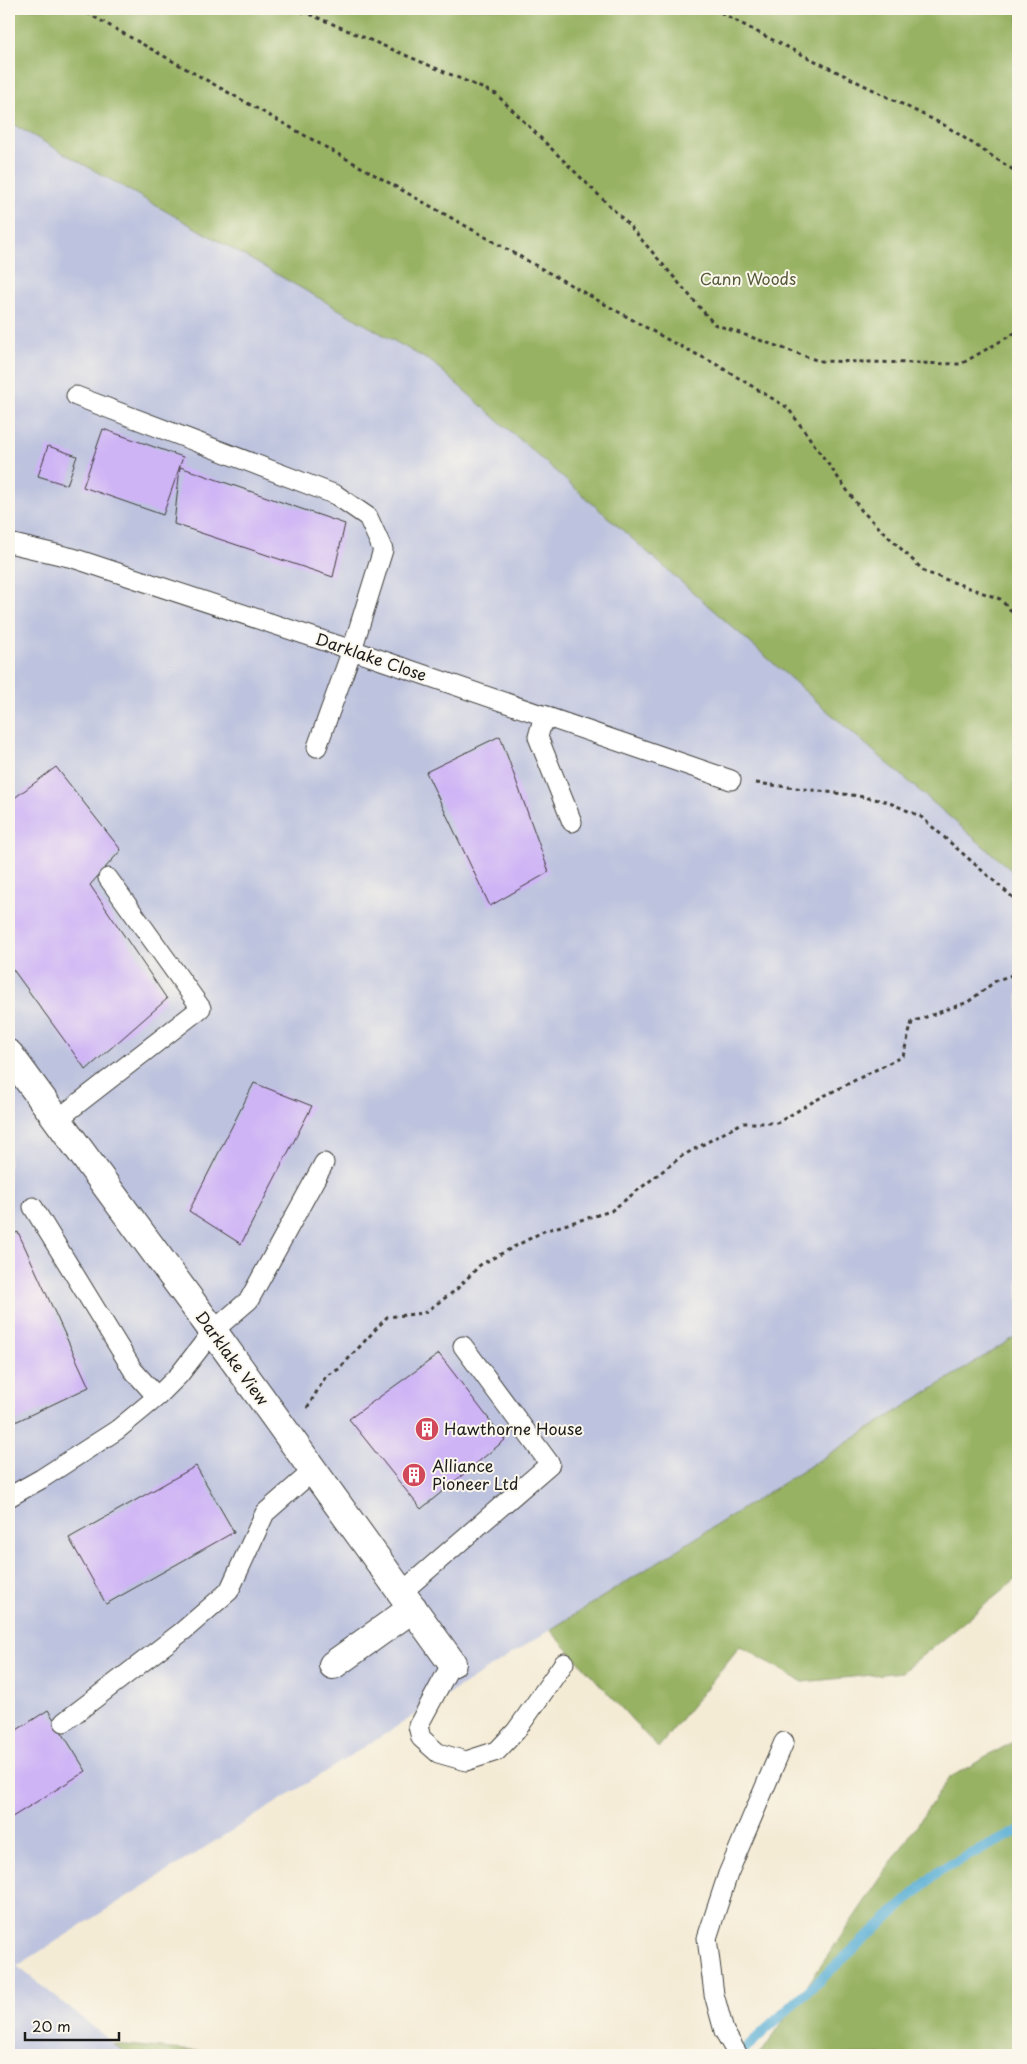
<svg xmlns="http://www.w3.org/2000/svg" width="1027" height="2064" viewBox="0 0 1027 2064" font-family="'Playpen Sans',sans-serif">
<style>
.industrial{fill:#bdc3de}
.forest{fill:#98b264;stroke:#5a6740}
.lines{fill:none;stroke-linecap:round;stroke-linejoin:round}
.stream{stroke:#57add4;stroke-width:10}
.building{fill:#ceb4f5}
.service-casing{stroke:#3c3b38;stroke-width:21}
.tertiary-casing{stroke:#3c3b38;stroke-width:30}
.path{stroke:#3c3b38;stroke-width:3;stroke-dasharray:4 4;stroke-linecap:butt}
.service{stroke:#fff;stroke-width:19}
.tertiary{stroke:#fff;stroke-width:28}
.labels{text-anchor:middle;stroke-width:4;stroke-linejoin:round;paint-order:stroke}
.park-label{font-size:16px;fill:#555b3a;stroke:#fbf7ec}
.street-label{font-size:16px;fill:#1c1c1c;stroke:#fbf7ec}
.poi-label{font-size:16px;fill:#1c1c1c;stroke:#fbf7ec;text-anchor:start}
</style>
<rect width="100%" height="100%" fill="#fbf7ec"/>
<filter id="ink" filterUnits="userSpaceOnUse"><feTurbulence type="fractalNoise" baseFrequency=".02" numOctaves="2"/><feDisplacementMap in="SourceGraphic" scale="10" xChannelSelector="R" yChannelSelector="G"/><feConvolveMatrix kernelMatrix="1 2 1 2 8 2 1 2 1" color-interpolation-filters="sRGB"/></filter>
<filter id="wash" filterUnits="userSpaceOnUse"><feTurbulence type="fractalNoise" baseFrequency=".0096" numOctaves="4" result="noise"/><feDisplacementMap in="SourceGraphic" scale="20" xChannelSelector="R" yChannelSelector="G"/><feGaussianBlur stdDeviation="1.12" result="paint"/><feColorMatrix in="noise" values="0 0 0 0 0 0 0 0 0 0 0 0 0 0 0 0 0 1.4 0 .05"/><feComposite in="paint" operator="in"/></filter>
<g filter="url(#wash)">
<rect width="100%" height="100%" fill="#f4ebd5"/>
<path class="industrial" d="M 9,122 L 433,363 L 840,722 L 1018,876 L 1018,1335 L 17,1966 L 128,2055 L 9,2055 Z"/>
<path class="forest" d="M 9,9 L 1018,9 L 1018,876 L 840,722 L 433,363 L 9,122 Z
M 1018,1335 L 1018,1578 L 902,1672 L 803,1682 L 740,1646 L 658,1748 L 550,1630 Z
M 1018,1739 L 1018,2055 L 760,2055 L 949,1778 Z
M 114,2044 L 241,2055 L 128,2055 Z"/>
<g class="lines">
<path class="stream" d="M 738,2055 L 940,1870 L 1018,1831"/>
</g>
<g id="blocks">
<path class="building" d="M 103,429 L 183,457 L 163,515 L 83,487 Z
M 48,446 L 77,456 L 67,485 L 38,476 Z
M 180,467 L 345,524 L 333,577 L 174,524 Z
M 500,736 L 549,872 L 490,906 L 426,772 Z
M 56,767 L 121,850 L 90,885 L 167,999 L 86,1070 L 9,964 L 9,802 Z
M 254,1083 L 312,1106 L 241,1244 L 189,1211 Z
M 18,1232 L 89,1387 L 9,1425 L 9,1236 Z
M 439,1354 L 505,1440 L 421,1509 L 349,1419 Z
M 196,1466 L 234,1532 L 106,1604 L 69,1538 Z
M 48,1710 L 86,1771 L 9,1819 L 9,1735 Z"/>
</g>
</g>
<g filter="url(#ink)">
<use href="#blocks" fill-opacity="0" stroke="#3c3b38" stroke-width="1"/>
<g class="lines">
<g class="service-casing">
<path id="service" d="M 76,396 L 336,495 L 368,517 L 383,550 L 352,650 L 317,747
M 9,543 L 73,558 L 352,650 L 731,780
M 544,715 L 538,737 L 572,822
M 58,1119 L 201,1008 L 108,878
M 33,1207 L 133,1370 L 157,1397
M 9,1497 L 41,1479 L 117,1430 L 157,1397 L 179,1375 L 213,1331 L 249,1300 L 324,1163
M 402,1592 L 550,1464 L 463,1346
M 452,1663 L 418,1726 L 421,1738 L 438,1753 L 466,1761 L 497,1751 L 516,1731 L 564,1663
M 64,1722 L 183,1631 L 229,1591 L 265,1513 L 314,1470
M 738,2055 L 724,2031 L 714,1994 L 707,1938 L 728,1874 L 784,1742"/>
</g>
<g class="tertiary-casing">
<path id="tertiary" d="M 9,1054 L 213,1331 L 452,1663
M 333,1665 L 413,1608"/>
</g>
<path class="path" d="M 80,9 L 672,342 L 714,363 L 788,408 L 862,511 L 925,572 L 1000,599 L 1018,618
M 286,9 L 307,13 L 496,94 L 629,225 L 714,324 L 819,361 L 961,364 L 1018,331
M 714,9 L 761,34 L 946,126 L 1018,173
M 756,783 L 852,795 L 885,801 L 920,816 L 1018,902
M 307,1408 L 326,1376 L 339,1369 L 387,1317 L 424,1313 L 456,1290 L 480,1265 L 544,1231 L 611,1211 L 682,1156 L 742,1123 L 777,1123 L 816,1100 L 903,1056 L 912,1022 L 968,1002 L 997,980 L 1018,973"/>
<use href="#service" class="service"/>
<use href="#tertiary" class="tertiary"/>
</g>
</g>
<defs>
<g id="building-disc" transform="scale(1.25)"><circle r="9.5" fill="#d1495b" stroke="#fbf7ec"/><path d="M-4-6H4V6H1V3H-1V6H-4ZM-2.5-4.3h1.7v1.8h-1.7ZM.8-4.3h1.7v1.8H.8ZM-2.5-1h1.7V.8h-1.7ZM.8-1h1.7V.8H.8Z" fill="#fff"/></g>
</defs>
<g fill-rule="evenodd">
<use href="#building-disc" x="427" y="1429"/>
<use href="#building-disc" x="414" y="1475"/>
</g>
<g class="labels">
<g class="park-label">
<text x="748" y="285">Cann Woods</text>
</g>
<g class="street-label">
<text transform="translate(371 657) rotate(19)" y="6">Darklake Close</text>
<text transform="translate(232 1358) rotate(54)" y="6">Darklake View</text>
</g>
<g class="poi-label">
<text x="444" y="1435">Hawthorne House</text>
<text x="432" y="1472">Alliance<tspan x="432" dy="18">Pioneer Ltd</tspan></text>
</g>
</g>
<rect width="1027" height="2064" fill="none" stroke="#fbf7ec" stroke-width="30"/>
<path d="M25 2032v8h94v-8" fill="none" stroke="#1c1c1c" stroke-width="2.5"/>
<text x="32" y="2032" font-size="15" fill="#1c1c1c" stroke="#fbf7ec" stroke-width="4" paint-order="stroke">20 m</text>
</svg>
